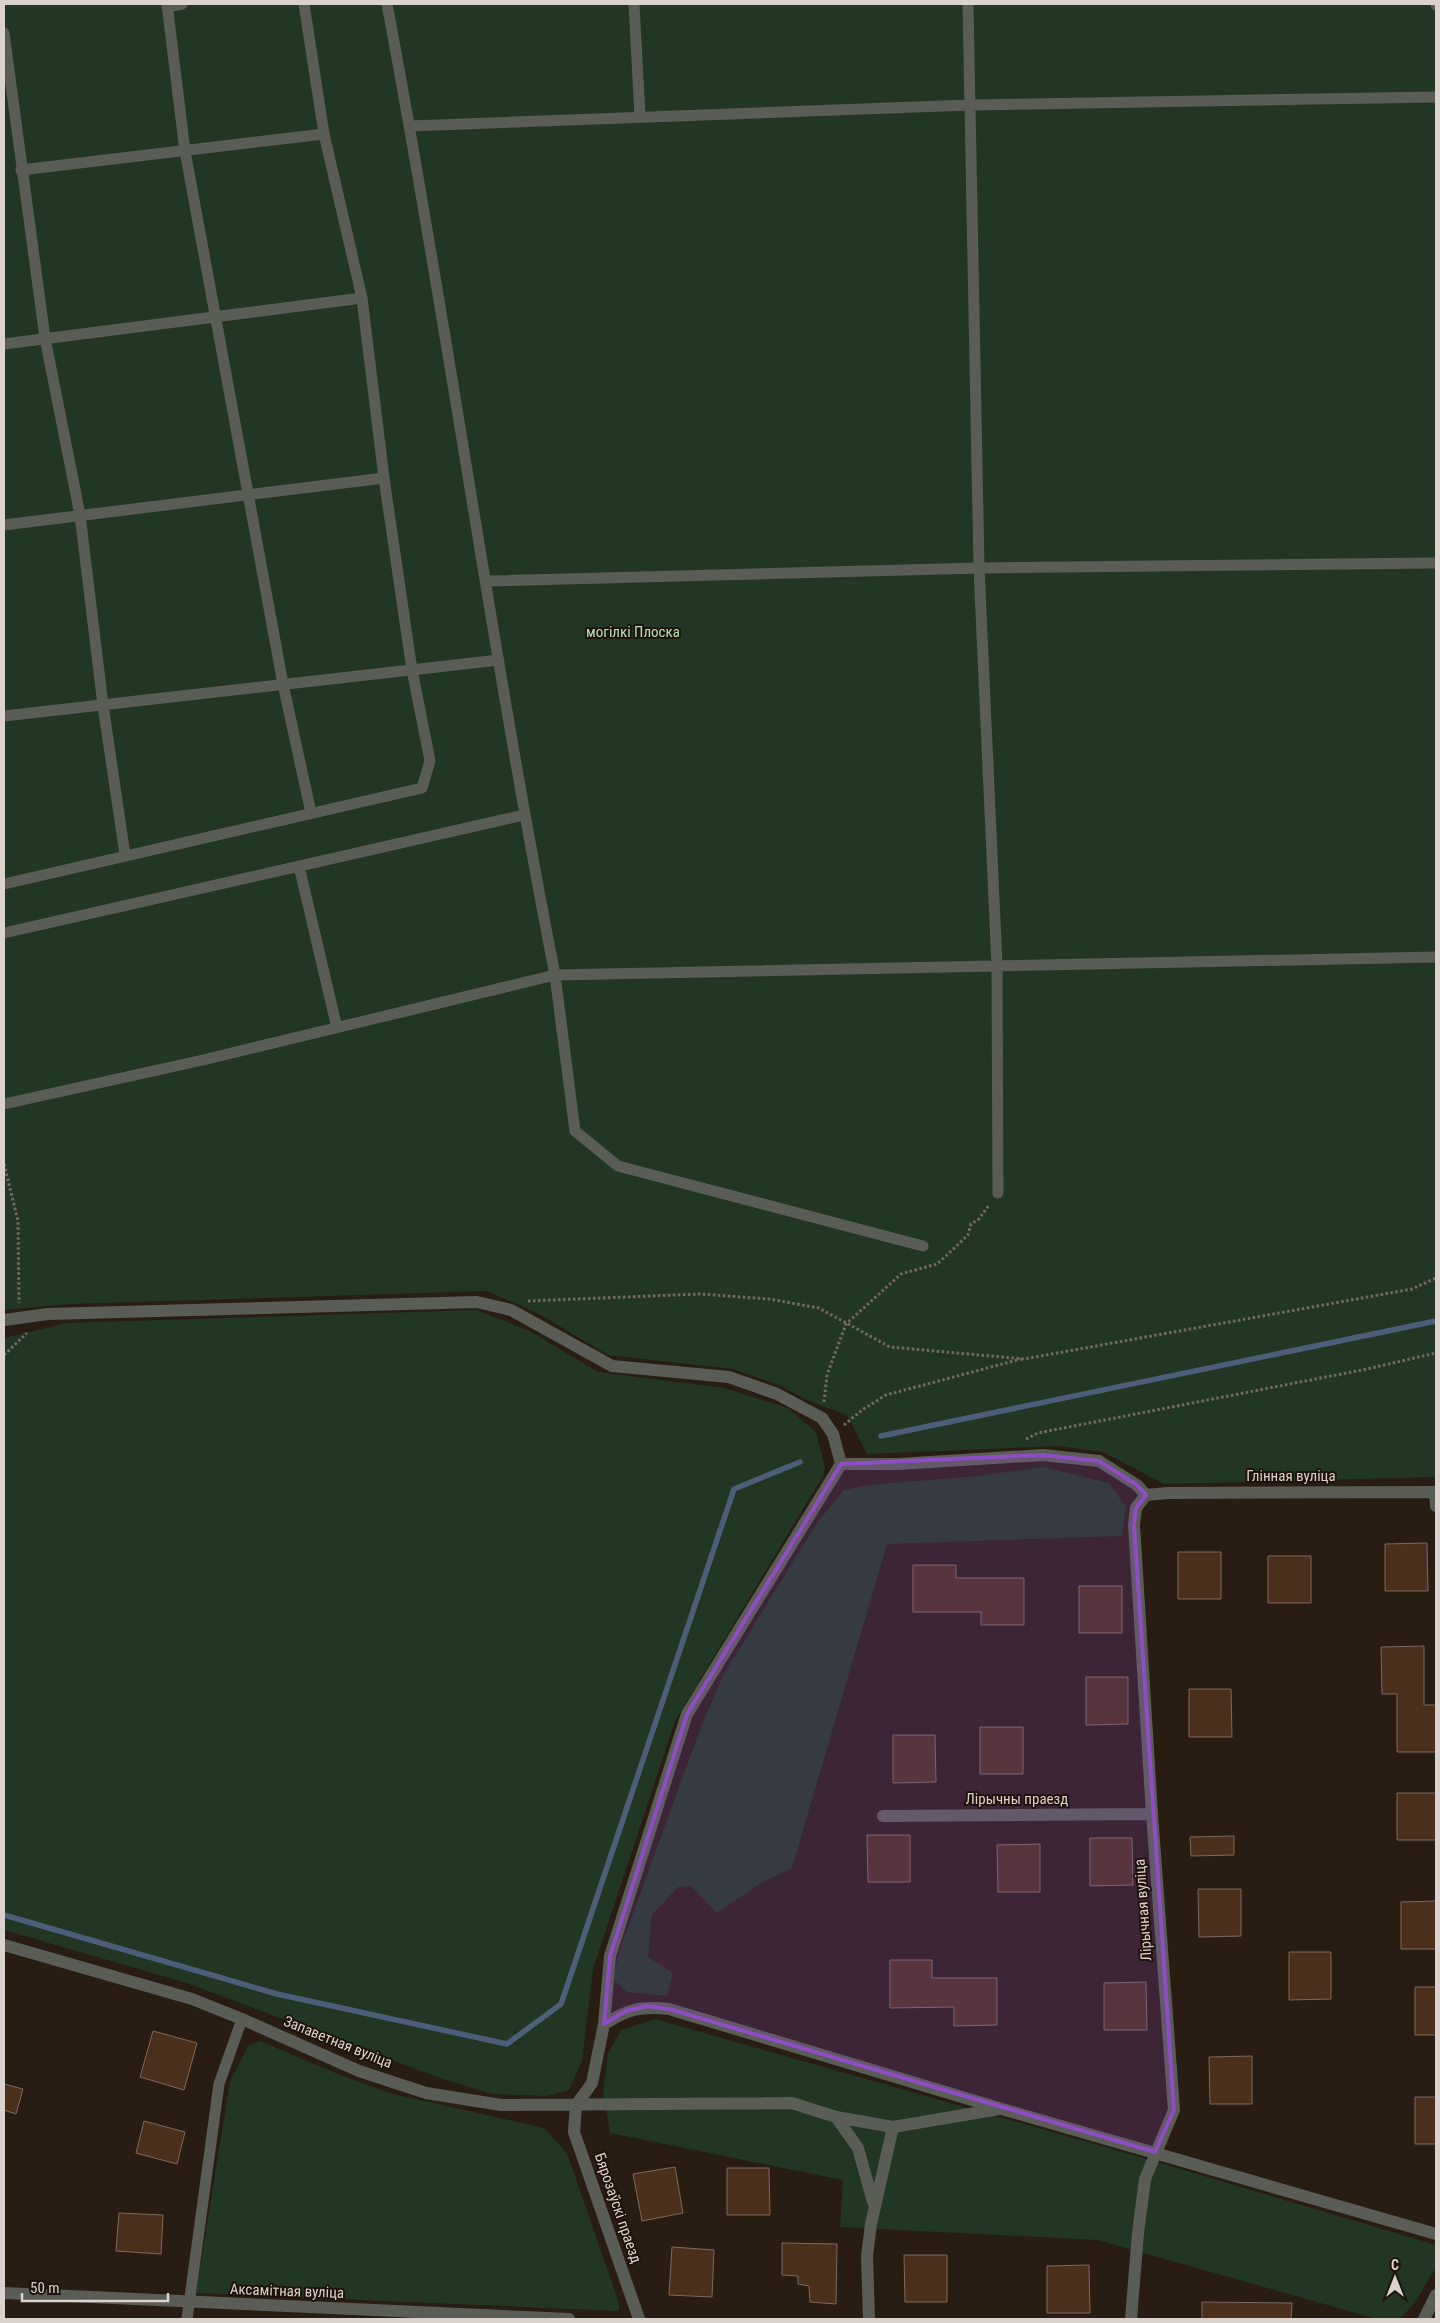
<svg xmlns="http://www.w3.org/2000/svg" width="1440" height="2323" viewBox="0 0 1440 2323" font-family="'Roboto Condensed',sans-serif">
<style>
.green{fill:#213723}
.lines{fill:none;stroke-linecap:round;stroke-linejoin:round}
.stream{stroke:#4c5e7a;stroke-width:5.5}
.building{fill:#4b2f1d;stroke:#7a6a60}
.path{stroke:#756a62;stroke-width:3;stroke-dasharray:2.5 2.5;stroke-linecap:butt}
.service{stroke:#5a5d56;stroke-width:11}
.minor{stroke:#5a5d56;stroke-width:12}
.marked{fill:#8e4dc2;fill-opacity:0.2;stroke:#8e4dc2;stroke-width:4;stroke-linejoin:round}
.labels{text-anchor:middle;stroke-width:4;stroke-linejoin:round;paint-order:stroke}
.park-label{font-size:15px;fill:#b3e3b5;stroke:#1f120b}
.street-label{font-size:15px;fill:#dcd2cd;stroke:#1f120b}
</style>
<rect width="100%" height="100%" fill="#291c13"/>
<path class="green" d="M 4,4 L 1436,4 L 1436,1477 L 1164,1484 L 1103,1452 L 1058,1446 L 867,1454 L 847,1415 L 809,1401 L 779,1385 L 733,1369 L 608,1355 L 541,1315 L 487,1291 L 70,1304 L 4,1310 Z
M 476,1310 L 528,1330 L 598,1372 L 724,1388 L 788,1408 L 816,1432 L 825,1468 L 823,1476 L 675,1721 L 593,1969 L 582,2061 L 569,2090 L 547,2096 L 492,2094 L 440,2078 L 187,1983 L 4,1930 L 4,1338 L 67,1323 Z
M 1043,1467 L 1109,1483 L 1126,1507 L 1122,1536 L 887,1544 L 792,1868 L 759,1884 L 717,1913 L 691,1886 L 678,1887 L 652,1915 L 648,1957 L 673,1973 L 667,1996 L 627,1992 L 613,1979 L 619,1952 L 702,1724 L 724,1674 L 817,1523 L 844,1490 L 869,1485 L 977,1476 Z
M 655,2019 L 1140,2157 L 1436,2245 L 1436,2267 L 1414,2304 L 1399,2319 L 1377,2319 L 1098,2240 L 840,2227 L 843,2180 L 610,2133 L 603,2091 L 608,2054 L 621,2030 Z
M 260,2041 L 338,2074 L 389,2093 L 544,2128 L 567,2153 L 619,2303 L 619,2311 L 196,2293 L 230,2081 L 248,2046 Z"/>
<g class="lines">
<path class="stream" d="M 881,1436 L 1436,1321
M 4,1915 L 277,1994 L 507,2044 L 561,2004 L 734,1489 L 800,1462"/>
</g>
<path class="building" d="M 1427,1543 L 1428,1591 L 1385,1591 L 1385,1544 Z
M 1178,1552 L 1221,1552 L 1221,1599 L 1178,1599 Z
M 1268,1556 L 1311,1556 L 1311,1603 L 1268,1603 Z
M 913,1565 L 956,1565 L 956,1578 L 1024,1578 L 1024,1625 L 981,1625 L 981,1612 L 913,1612 Z
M 1079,1586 L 1122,1586 L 1122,1633 L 1079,1633 Z
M 1424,1646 L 1424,1705 L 1436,1705 L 1436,1752 L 1397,1752 L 1397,1694 L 1382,1694 L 1381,1647 Z
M 1086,1677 L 1128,1677 L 1128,1724 L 1086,1725 Z
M 1189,1689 L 1231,1689 L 1232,1737 L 1189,1737 Z
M 980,1727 L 1023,1727 L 1023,1774 L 980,1774 Z
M 893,1735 L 935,1735 L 936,1782 L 893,1783 Z
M 1397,1793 L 1436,1793 L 1436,1840 L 1397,1840 Z
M 867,1835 L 910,1835 L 910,1882 L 868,1882 Z
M 1234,1836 L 1234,1855 L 1191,1856 L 1190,1837 Z
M 1090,1838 L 1132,1838 L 1133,1885 L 1090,1886 Z
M 1040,1844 L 1040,1892 L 998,1892 L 997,1845 Z
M 1198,1889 L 1241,1889 L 1241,1936 L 1199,1937 Z
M 1436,1901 L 1436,1949 L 1401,1949 L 1401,1902 Z
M 1289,1952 L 1331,1952 L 1331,1999 L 1289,2000 Z
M 890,1960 L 932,1960 L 932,1978 L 997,1978 L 997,2025 L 954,2026 L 954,2007 L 890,2008 Z
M 1146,1982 L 1147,2030 L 1104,2030 L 1104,1983 Z
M 1415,1987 L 1436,1987 L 1436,2035 L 1415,2035 Z
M 153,2031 L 197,2043 L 184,2090 L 140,2077 Z
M 1252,2056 L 1252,2104 L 1210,2104 L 1209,2057 Z
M 4,2084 L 23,2089 L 16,2114 L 4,2110 Z
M 1415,2097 L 1436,2097 L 1436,2144 L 1415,2144 Z
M 144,2121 L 185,2132 L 177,2164 L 136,2153 Z
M 675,2167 L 683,2213 L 642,2221 L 633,2174 Z
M 727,2168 L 769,2168 L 770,2215 L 727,2215 Z
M 119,2213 L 163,2215 L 161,2254 L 116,2251 Z
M 782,2243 L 837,2244 L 836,2304 L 810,2302 L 809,2286 L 798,2284 L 798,2276 L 782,2275 Z
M 672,2247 L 714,2250 L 712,2297 L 669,2295 Z
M 904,2255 L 947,2255 L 947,2302 L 905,2302 Z
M 1089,2265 L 1090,2313 L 1047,2313 L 1047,2266 Z
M 1202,2302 L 1292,2303 L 1291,2319 L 1202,2319 Z"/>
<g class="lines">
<path class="path" d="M 4,1164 L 18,1221 L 19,1303
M 528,1301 L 700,1294 L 769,1299 L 819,1308 L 890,1347 L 1024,1359 L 1412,1289 L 1436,1278
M 4,1355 L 27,1333
M 824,1402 L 827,1375 L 846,1324 L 901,1274 L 937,1264 L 947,1255 L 968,1235 L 971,1224 L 979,1219 L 989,1205
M 844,1425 L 862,1410 L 886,1395 L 1021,1359
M 1026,1439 L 1038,1433 L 1367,1369 L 1436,1353"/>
<path class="service" d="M 167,4 L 185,151 L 283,684 L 311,813
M 387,4 C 448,327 492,653 555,975 L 1436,957
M 634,4 L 640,116
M 968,4 L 979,568 L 997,965 L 998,1193
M 1436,4 L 1436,5
M 167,7 L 182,4
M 4,33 L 45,338 L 80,515 L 103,705 L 125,855
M 410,126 L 969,105 L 1436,97
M 21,170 L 324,134
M 4,344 L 362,298
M 4,525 L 384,478
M 487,581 L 979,568 L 1436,563
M 4,716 L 499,660
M 299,866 L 337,1028
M 4,884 L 422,788 L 430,761 L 412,670 L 384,478 L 362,298 L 324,134 L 304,4
M 4,933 L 524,815
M 4,1104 L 203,1060 L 555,975 L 575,1131 L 618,1166 L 923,1246
M 187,2319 L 219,2084 L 242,2019"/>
<path class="minor" d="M 4,1320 L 48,1314 L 477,1302 L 511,1310 L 612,1366 L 729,1377 L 777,1394 L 822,1418 L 833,1434 L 841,1464 L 898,1464 L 1043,1455 L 1099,1461 L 1137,1485 L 1146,1495
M 1435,1492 L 1436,1506
M 1146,1495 L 1168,1493 L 1436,1492
M 883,1816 L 1152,1814
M 4,1945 L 192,1999 L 242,2019 L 359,2071 L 426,2093 L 501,2105 L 792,2103 L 836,2117 L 893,2127
M 604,2024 C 629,2009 640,2006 669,2009 L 1002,2109 L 1436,2234
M 836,2117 L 858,2148 L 873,2202
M 4,2293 L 569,2319
M 639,2319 L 574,2132 L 576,2105 L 592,2083 L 604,2024 L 610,1956 L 687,1714 L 841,1464
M 869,2319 L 867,2256 L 871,2224 L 893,2127 L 999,2109
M 1131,2319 L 1138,2233 L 1145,2179 L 1174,2110 L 1152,1814 L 1134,1525 L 1136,1508 L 1146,1495
M 1424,2319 L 1436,2295"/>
</g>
<path class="marked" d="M 1043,1455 L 1099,1461 L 1137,1485 L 1146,1495 L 1136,1508 L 1134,1525 L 1174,2110 L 1155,2152 L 669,2009 L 647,2006 L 626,2011 L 604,2024 L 610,1956 L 687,1714 L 841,1464 Z"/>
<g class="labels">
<g class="park-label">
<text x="633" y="637">могілкі Плоска</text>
</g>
<g class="street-label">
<text x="1291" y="1481">Глінная вуліца</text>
<text x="1017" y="1804">Лірычны праезд</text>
<text transform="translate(1143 1910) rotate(-94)" y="5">Лірычная вуліца</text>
<text transform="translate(338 2042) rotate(22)" y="5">Запаветная вуліца</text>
<text transform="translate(618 2208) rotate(71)" y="5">Бярозаўскі праезд</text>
<text transform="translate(287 2291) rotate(2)" y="5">Аксамітная вуліца</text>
</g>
</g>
<rect width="1440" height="2323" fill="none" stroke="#dcd2cd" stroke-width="10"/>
<g transform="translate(1395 2278)" stroke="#1f120b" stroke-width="4" paint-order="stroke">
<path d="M0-4L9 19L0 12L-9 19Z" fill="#dcd2cd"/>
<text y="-8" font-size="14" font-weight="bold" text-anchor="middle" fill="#dcd2cd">С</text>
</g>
<path d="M22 2293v8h146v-8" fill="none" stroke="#dcd2cd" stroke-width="2.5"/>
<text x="30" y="2293" font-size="15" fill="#dcd2cd" stroke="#1f120b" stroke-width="4" paint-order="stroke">50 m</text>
</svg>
